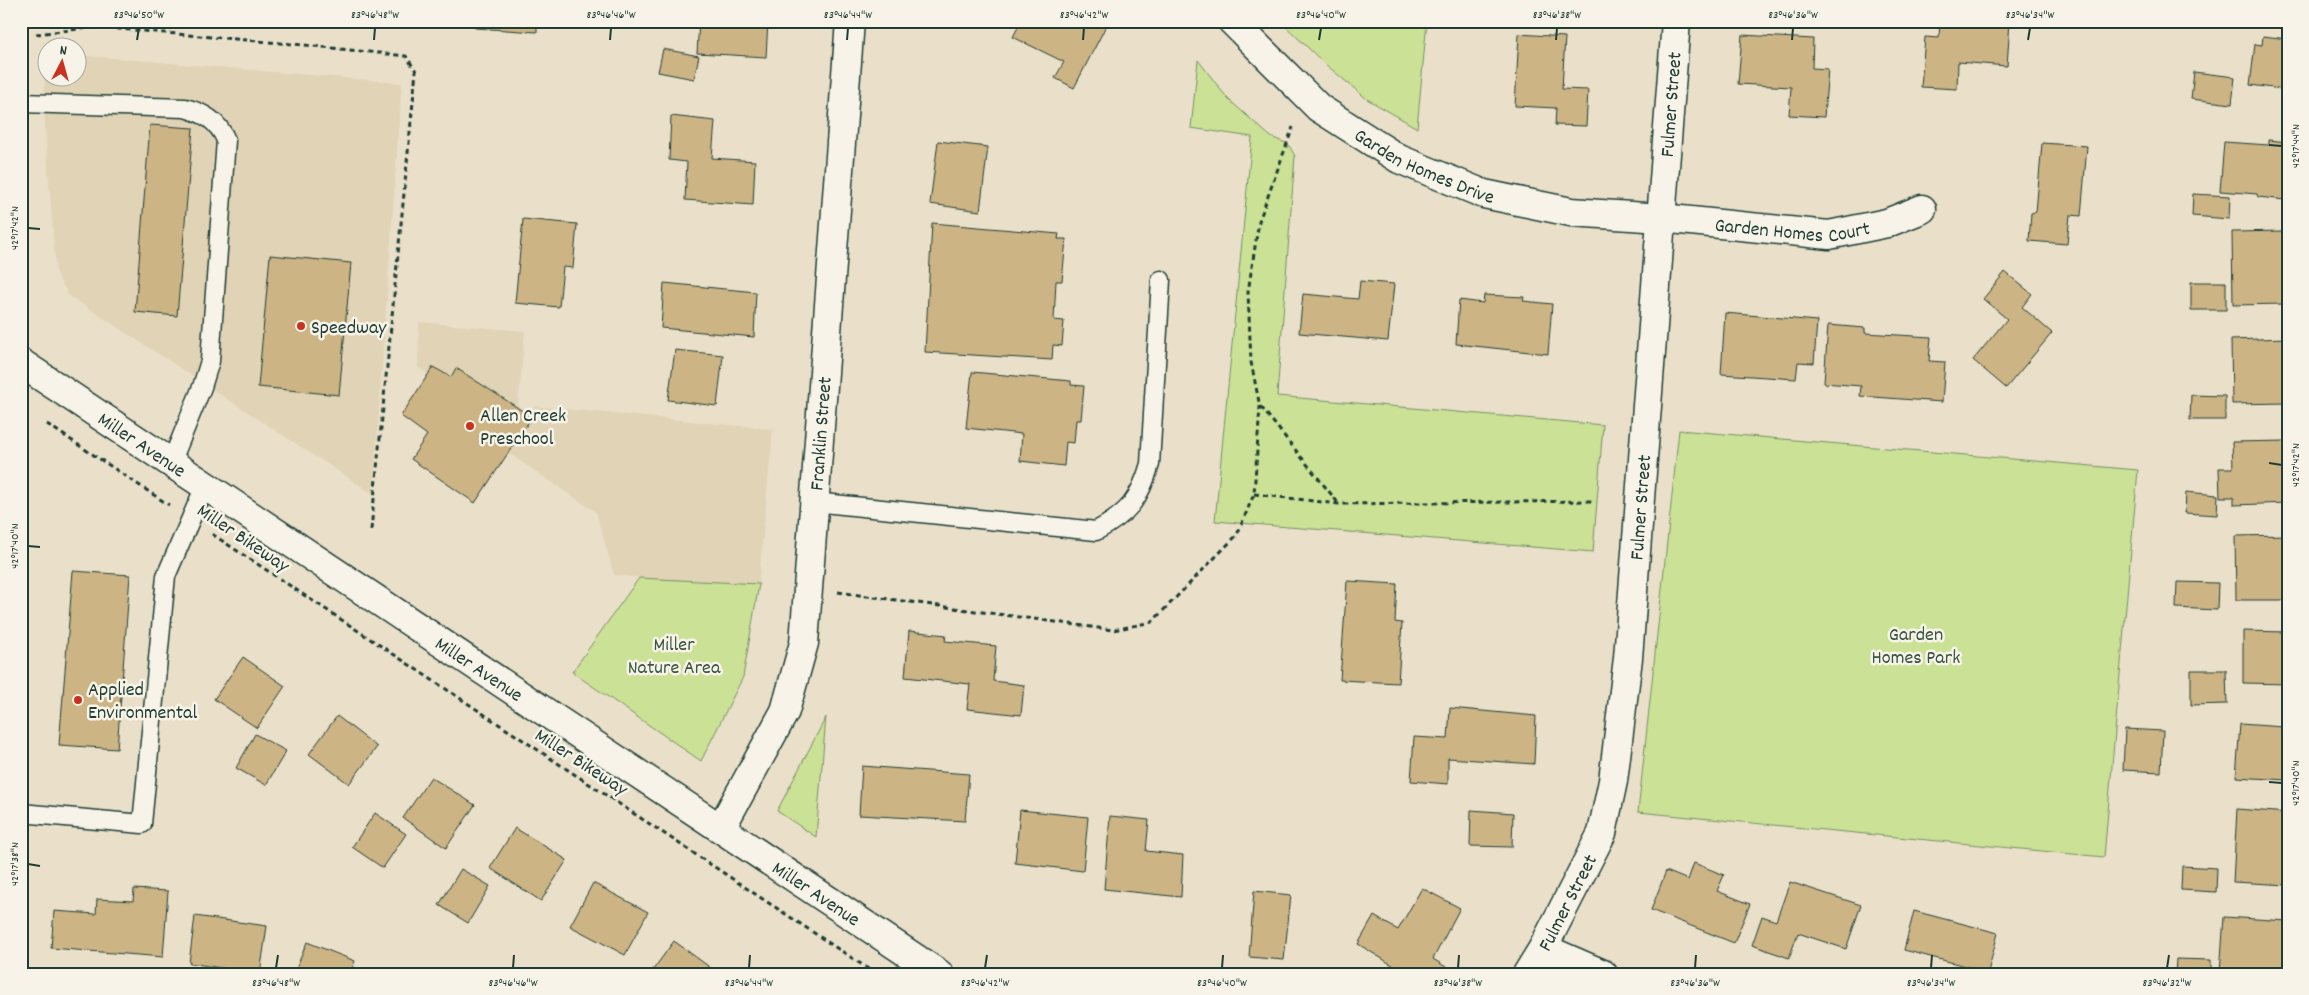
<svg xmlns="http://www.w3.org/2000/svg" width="2309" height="995" viewBox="0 0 2309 995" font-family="Dekko,sans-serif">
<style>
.built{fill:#e1d3b5}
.green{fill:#cbe196;stroke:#758f65}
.building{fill:#cdb484;stroke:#1f3d34}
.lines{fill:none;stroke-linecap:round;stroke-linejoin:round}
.lane-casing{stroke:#1f3d34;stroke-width:21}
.street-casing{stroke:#1f3d34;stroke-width:31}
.secondary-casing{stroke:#1f3d34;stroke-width:31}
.path{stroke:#1f3d34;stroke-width:3;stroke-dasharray:5 4;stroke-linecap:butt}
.lane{stroke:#f7f3e8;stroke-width:18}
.street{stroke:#f7f3e8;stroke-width:28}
.secondary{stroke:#f7f3e8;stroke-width:28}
.ticks{fill:none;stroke:#1f3d34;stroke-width:2}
.poi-dot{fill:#c8321e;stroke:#f7f3e8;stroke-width:2}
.labels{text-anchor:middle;stroke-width:5;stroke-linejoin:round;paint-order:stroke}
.street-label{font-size:20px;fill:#1f3d34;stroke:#f7f3e8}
.poi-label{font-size:20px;fill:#1f3d34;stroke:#f7f3e8;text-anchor:start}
.park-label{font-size:20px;fill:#395643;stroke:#f7f3e8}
.neatline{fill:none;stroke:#1f3d34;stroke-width:2}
.ticks-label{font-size:12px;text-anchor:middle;fill:#1f3d34}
</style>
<rect width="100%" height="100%" fill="#eae0ca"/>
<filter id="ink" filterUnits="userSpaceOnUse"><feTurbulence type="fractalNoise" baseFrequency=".02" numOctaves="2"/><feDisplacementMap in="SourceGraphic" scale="10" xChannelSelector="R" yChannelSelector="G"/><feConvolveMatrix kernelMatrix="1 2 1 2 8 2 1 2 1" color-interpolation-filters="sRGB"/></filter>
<g filter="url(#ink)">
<path class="built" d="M 44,52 L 47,53 L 48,78 L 78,78 L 78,55 L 402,83 L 373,494 L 68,295 L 56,273 L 45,128 Z
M 419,322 L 525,331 L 518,408 L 456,368 L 451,377 L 434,367 L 428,374 L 418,368 Z
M 534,406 L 773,429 L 758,590 L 614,575 L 596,512 L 508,453 L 532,417 Z"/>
<path class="green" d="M 1280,21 L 1427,21 L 1417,128 L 1367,99 L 1325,64 Z
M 1198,60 L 1228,99 L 1271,137 L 1288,144 L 1295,156 L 1277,396 L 1603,425 L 1593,552 L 1215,521 L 1252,137 L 1191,128 Z
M 1679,430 L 2138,470 L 2104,857 L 1638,812 Z
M 639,578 L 759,584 L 743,677 L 701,761 L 572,672 Z
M 826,717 L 816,837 L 777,811 Z"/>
<path class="building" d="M 475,21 L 537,21 L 537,32 L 475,28 Z
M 699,21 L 768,21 L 766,57 L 697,53 Z
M 1021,21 L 1097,21 L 1106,26 L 1074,88 L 1055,78 L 1064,62 L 1013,37 Z
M 1940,21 L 2010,21 L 2007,66 L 1958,62 L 1957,89 L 1921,87 L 1925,37 L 1939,38 Z
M 1519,34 L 1565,37 L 1562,89 L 1588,90 L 1586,126 L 1555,125 L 1556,108 L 1515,106 Z
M 1742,35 L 1813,39 L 1812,68 L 1828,69 L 1824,117 L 1789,115 L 1791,87 L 1738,84 Z
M 2263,36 L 2288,39 L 2288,90 L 2250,85 L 2255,44 L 2262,45 Z
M 663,49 L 699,56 L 694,79 L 658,72 Z
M 2194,72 L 2235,77 L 2232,104 L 2191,99 Z
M 671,116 L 715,121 L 712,158 L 755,161 L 753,205 L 685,200 L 687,162 L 669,160 Z
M 150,125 L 193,128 L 177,316 L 135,312 Z
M 2269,140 L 2288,142 L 2285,200 L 2258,197 L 2257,194 L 2220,191 L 2224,142 L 2269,145 Z
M 938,141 L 988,147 L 980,211 L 930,204 Z
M 2042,143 L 2087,146 L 2081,216 L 2070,215 L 2067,244 L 2029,241 L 2031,213 L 2036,212 Z
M 2193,194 L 2230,196 L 2229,219 L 2192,216 Z
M 523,219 L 577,224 L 573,268 L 563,267 L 559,307 L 515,303 Z
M 932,223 L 1059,234 L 1058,239 L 1066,239 L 1062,281 L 1056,281 L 1054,320 L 1064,321 L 1062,346 L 1053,345 L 1052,360 L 925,352 Z
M 2284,231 L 2285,304 L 2233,305 L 2232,232 Z
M 270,255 L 351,263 L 339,395 L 258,387 Z
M 2005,272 L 2032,294 L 2022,307 L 2052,333 L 2006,388 L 1973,360 L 2007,319 L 1983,299 Z
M 1360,281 L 1394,284 L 1388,341 L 1299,333 L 1303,294 L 1358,299 Z
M 2191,282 L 2226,282 L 2226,310 L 2191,310 Z
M 664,283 L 756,292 L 754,337 L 661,328 Z
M 1484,295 L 1524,297 L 1523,301 L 1552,304 L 1548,354 L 1456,344 L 1459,300 L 1483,303 Z
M 1725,313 L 1817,321 L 1814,363 L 1798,362 L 1796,379 L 1721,374 Z
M 1828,325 L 1865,328 L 1865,333 L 1931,337 L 1929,361 L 1945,362 L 1942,402 L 1860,396 L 1861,386 L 1824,383 Z
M 2286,338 L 2288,403 L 2232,404 L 2231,340 Z
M 675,350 L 723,355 L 717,406 L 668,400 Z
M 433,367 L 451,377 L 456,368 L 532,417 L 475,503 L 411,459 L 427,435 L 401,416 Z
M 972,372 L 1071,381 L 1071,385 L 1084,386 L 1081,420 L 1076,420 L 1074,443 L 1066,442 L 1064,466 L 1020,461 L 1022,434 L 966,428 Z
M 2191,395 L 2225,396 L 2225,420 L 2190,420 Z
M 2286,441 L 2288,503 L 2234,505 L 2234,497 L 2220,497 L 2219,468 L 2233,468 L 2232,442 Z
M 2186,492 L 2218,495 L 2217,515 L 2185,513 Z
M 2288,535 L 2288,600 L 2236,600 L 2235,536 Z
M 73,571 L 130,575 L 117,749 L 59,745 Z
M 1347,581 L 1397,584 L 1395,622 L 1402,623 L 1398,683 L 1340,680 Z
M 2177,582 L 2218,583 L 2217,610 L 2176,608 Z
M 909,631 L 946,635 L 945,641 L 996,646 L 993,681 L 1024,685 L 1021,715 L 967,709 L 970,684 L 905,677 Z
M 2243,631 L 2288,632 L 2288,684 L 2243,683 Z
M 243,657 L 285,686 L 257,728 L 214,699 Z
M 2191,670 L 2226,670 L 2227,704 L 2191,705 Z
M 1450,708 L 1536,716 L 1534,764 L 1448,758 L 1448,784 L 1411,781 L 1414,737 L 1448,739 Z
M 337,716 L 377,747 L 349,784 L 309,754 Z
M 2240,724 L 2284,727 L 2283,746 L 2288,746 L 2288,780 L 2236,777 Z
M 2125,729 L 2163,731 L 2161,772 L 2123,770 Z
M 255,734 L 286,751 L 266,785 L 236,768 Z
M 862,766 L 969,774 L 965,821 L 859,815 Z
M 431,777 L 475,805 L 446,848 L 403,818 Z
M 2237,809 L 2288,813 L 2288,885 L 2233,882 Z
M 1020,810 L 1088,817 L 1083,871 L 1015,863 Z
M 1471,810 L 1513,813 L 1512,847 L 1470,846 Z
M 375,813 L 406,834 L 383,868 L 352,847 Z
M 1110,816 L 1149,820 L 1146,851 L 1183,855 L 1181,897 L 1104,889 Z
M 515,828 L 567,860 L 541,901 L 490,868 Z
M 1694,863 L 1724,875 L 1717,891 L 1750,904 L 1734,943 L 1651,910 L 1666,871 L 1688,880 Z
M 2182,866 L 2217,868 L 2216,892 L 2181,890 Z
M 461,869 L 490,886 L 468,923 L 439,905 Z
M 1790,882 L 1861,905 L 1846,949 L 1798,933 L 1789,958 L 1752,945 L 1762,916 L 1776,921 Z
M 593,883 L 648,912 L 625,955 L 570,926 Z
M 1422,888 L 1460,908 L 1433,959 L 1446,967 L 1443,974 L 1407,974 L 1358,944 L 1374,916 L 1398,930 Z
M 134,889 L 168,891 L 163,957 L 51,948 L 54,911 L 96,914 L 97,899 L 133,901 Z
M 1254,891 L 1291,895 L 1284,960 L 1249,957 Z
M 1914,911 L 1998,933 L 1988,972 L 1904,950 Z
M 195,916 L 267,926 L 260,974 L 189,963 Z
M 2224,917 L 2288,921 L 2287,974 L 2220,972 Z
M 674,941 L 719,974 L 650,974 Z
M 307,942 L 355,961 L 350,974 L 294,974 Z
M 2176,959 L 2211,960 L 2211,974 L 2175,974 Z"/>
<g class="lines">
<g class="lane-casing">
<path id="lane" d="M 21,103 L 185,108 C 204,113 218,121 226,140 L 210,361 L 202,387 L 171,463
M 814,502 L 1096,531 C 1128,514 1140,499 1150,464 L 1161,280
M 21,813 L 142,824 L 166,576 L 205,486"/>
</g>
<g class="street-casing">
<g id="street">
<path id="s1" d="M 1232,21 L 1319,108 L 1399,159 L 1484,194 L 1571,212 L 1661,218 L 1829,235 L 1887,223 L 1922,209"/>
<path id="s2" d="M 721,828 L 785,711 L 804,643 L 850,21"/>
<path d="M 1543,948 L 1603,974"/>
<path id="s3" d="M 1527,974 L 1543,948 L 1602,833 L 1613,781 L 1628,658 L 1676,21"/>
</g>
</g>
<g class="secondary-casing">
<g id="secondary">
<path id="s4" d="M 21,363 L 939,974"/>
</g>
</g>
<path class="path" d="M 36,34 L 96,27 L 304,45 L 406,56 L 416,71 L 371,530
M 1261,407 L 1339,504
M 47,424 L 169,505
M 1254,494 L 1339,504 L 1592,501
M 212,534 L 876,974
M 838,592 L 1113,630 L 1152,622 L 1237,535 L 1254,494 L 1260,407 L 1251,362 L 1248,292 L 1259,221 L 1293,127"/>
<use href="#lane" class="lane"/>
<use href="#street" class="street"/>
<use href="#secondary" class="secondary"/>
</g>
</g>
<path class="ticks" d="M 137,40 L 139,28M 374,40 L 375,28M 610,40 L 611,28M 847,40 L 848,28M 1083,40 L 1084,28M 1319,40 L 1321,28M 1556,40 L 1557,28M 1792,40 L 1793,28M 2028,40 L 2030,28M 2269,145 L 2282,146M 28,228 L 40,229M 2269,463 L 2282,465M 28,546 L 40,547M 2269,782 L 2282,783M 28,864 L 40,866M 276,968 L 278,955M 513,968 L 514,955M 749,968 L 750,955M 985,968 L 987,955M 1222,968 L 1223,955M 1458,968 L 1459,955M 1695,968 L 1696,955M 1931,968 L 1932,955M 2167,968 L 2169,955"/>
<g class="poi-dot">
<circle cx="301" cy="326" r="5"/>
<circle cx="470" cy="426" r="5"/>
<circle cx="78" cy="700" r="5"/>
</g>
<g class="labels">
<g class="street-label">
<text dy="7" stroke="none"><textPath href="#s3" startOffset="892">Fulmer Street</textPath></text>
<text dy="7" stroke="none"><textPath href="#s1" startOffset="244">Garden Homes Drive</textPath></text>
<text dy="7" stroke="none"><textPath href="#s1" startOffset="621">Garden Homes Court</textPath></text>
<text dy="7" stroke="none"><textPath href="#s2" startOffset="414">Franklin Street</textPath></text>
<text dy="7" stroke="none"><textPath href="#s4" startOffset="146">Miller Avenue</textPath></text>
<text dy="7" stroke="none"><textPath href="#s3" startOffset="488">Fulmer Street</textPath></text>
<text transform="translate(244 537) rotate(34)" y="7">Miller Bikeway</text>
<text dy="7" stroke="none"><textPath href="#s4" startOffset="551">Miller Avenue</textPath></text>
<text transform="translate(582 761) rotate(33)" y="7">Miller Bikeway</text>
<text dy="7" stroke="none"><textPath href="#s4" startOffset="956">Miller Avenue</textPath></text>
<text dy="7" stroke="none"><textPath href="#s3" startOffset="82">Fulmer Street</textPath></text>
</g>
<g class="poi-label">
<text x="311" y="333">Speedway</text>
<text x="480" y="421">Allen Creek<tspan x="480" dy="23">Preschool</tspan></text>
<text x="88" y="695">Applied<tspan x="88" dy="23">Environmental</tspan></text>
</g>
<g class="park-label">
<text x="1916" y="640">Garden<tspan x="1916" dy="23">Homes Park</tspan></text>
<text x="674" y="650">Miller<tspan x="674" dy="23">Nature Area</tspan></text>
</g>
</g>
<rect width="2309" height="995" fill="none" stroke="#f7f3e8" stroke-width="55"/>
<g transform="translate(62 62) rotate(6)"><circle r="24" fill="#f7f3e8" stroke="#a1aaa0"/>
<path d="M0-4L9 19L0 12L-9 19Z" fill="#c8321e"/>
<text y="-8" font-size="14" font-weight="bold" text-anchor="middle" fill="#1f3d34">N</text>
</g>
<rect x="28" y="28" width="2254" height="940" class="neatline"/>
<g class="ticks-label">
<text x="139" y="18">83°46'50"W</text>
<text x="375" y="18">83°46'48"W</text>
<text x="611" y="18">83°46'46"W</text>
<text x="848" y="18">83°46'44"W</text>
<text x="1084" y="18">83°46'42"W</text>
<text x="1321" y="18">83°46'40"W</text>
<text x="1557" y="18">83°46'38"W</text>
<text x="1793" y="18">83°46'36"W</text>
<text x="2030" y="18">83°46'34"W</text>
<text transform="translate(2295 146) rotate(-90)" y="4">42°17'44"N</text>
<text transform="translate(14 228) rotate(-90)" y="4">42°17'42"N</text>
<text transform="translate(2295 465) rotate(-90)" y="4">42°17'42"N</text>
<text transform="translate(14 546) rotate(-90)" y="4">42°17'40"N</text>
<text transform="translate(2295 783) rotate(-90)" y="4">42°17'40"N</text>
<text transform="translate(14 864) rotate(-90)" y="4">42°17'38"N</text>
<text x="276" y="986">83°46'48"W</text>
<text x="513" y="986">83°46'46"W</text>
<text x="749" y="986">83°46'44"W</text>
<text x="985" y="986">83°46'42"W</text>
<text x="1222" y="986">83°46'40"W</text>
<text x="1458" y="986">83°46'38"W</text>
<text x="1695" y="986">83°46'36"W</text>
<text x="1931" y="986">83°46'34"W</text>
<text x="2167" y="986">83°46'32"W</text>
</g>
</svg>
